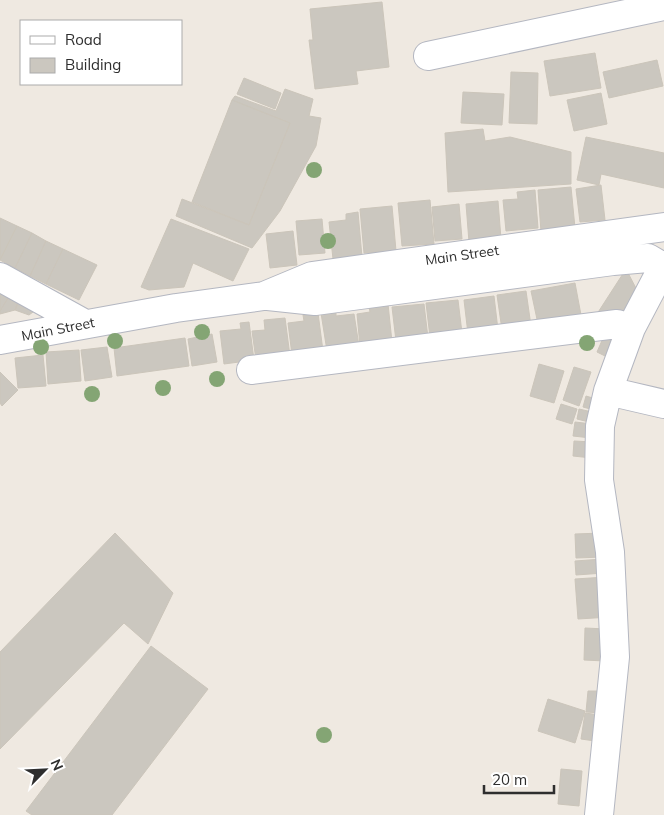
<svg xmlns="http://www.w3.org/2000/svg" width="664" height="815" viewBox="0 0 664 815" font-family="Mulish,sans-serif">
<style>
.building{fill:#cbc7bf;stroke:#cbc5ba}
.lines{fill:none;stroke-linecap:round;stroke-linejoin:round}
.minor-casing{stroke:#b4b7c1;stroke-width:30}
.minor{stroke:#fff;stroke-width:28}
.tree{fill:#84a574}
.labels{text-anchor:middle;stroke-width:4.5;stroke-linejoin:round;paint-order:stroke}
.street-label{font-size:14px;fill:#2e2e2e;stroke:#fff}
</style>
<rect width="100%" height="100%" fill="#efe9e1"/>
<path class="building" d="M 382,2 L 389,67 L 356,71 L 358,84 L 315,89 L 309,40 L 313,40 L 310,9 Z
M 595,53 L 601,88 L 550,96 L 544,61 Z
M 657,60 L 663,86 L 609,98 L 603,72 Z
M 511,72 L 538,73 L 537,124 L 509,123 Z
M 244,78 L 281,93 L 275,109 L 237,94 Z
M 285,89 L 313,99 L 309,116 L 321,118 L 316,146 L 280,211 L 252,248 L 176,216 L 182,199 L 249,225 L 290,123 L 232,100 L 235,96 L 276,111 Z
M 463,92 L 504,94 L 502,125 L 461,123 Z
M 601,93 L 607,124 L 574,131 L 567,100 Z
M 232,100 L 290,123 L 249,225 L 192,202 Z
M 483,129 L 485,141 L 510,137 L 571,152 L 571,184 L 448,192 L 445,133 Z
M 586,137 L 664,153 L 664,188 L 601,174 L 599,185 L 577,180 Z
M 601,185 L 605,220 L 580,222 L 576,189 Z
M 571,187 L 575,228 L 541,232 L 538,190 Z
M 535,190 L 538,228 L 506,231 L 503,200 L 518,199 L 517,192 Z
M 430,200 L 434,244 L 402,246 L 398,203 Z
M 498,201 L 501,239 L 469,242 L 466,204 Z
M 459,204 L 462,239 L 435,241 L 432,207 Z
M 392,206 L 396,251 L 364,253 L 360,209 Z
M 358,212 L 362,257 L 333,259 L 329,222 L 346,220 L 346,214 Z
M 0,218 L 17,226 L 0,260 Z
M 171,219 L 249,249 L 233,281 L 193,263 L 184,287 L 149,290 L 141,287 Z
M 322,219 L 325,253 L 299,255 L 296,221 Z
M 17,226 L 32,233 L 15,268 L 0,260 Z
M 293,231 L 297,265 L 270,268 L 266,234 Z
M 32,233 L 46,241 L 30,276 L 15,268 Z
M 46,241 L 63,249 L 46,284 L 30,276 Z
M 63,249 L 97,265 L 79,300 L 46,284 Z
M 626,269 L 640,296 L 627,317 L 595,317 Z
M 0,282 L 13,290 L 0,311 Z
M 575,283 L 581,315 L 538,324 L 531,291 Z
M 13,290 L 20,298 L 15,310 L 0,314 L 0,311 Z
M 526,291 L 531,326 L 502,330 L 497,295 Z
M 494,296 L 498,330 L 468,334 L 464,300 Z
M 20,298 L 33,304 L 33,312 L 29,315 L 15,310 Z
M 458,300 L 462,333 L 430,337 L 426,303 Z
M 388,304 L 392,342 L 360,346 L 357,314 L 370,312 L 369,306 Z
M 424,304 L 428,338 L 396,341 L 392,307 Z
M 336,311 L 336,316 L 354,314 L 359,346 L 327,351 L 321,313 Z
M 318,313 L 323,351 L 292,355 L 288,323 L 304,321 L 303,315 Z
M 285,318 L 290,356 L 256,360 L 252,331 L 265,330 L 264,320 Z
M 249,322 L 254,360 L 224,364 L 220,331 L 241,329 L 240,323 Z
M 607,329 L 619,335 L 609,358 L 597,352 Z
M 212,334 L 217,362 L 192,366 L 188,339 Z
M 185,338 L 189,366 L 117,376 L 114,348 Z
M 107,347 L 112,377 L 85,381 L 81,350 Z
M 79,350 L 81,381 L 48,384 L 46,352 Z
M 43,355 L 46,386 L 18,388 L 15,358 Z
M 539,364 L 564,371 L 554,403 L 530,396 Z
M 574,367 L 591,372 L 579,406 L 563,400 Z
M 0,372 L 18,390 L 2,406 L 0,403 Z
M 586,396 L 596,399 L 594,410 L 583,407 Z
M 561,404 L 577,409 L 572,424 L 556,419 Z
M 579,409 L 592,412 L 589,422 L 577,419 Z
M 575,422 L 592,424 L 591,438 L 573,436 Z
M 574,441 L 593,442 L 592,458 L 573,456 Z
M 115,533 L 173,593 L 148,644 L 124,623 L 0,749 L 0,652 Z
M 602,533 L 603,557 L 576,558 L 575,534 Z
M 603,559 L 604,573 L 576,575 L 575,561 Z
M 606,577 L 610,617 L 578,619 L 575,579 Z
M 585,628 L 606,629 L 605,661 L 584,660 Z
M 151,646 L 208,689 L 112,815 L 32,815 L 26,811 Z
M 588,691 L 602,691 L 601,713 L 586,712 Z
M 548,699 L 585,711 L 575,743 L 538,731 Z
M 585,713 L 600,715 L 595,741 L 581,739 Z
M 561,769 L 582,771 L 579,806 L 558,804 Z"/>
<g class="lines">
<g class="minor-casing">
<path id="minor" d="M 428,56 L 664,6
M 0,277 L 85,324
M 268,296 L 315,301 L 613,261 L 648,258 L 663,267
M 0,340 L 176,308 L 264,296 L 312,276 L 664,227
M 251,370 L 617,324 L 631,328
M 608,391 L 664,404
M 599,815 L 615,657 L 610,552 L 599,480 L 600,426 L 608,391 L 631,328 L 664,265"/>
</g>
<use href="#minor" class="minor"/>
</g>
<g class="tree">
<circle cx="314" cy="170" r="8"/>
<circle cx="328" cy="241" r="8"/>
<circle cx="202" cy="332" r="8"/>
<circle cx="115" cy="341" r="8"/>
<circle cx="587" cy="343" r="8"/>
<circle cx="41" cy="347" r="8"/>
<circle cx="217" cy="379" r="8"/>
<circle cx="163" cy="388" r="8"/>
<circle cx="92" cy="394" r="8"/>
<circle cx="324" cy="735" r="8"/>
</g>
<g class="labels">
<g class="street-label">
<text transform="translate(462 255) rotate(-8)" y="5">Main Street</text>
<text transform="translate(58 329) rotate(-11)" y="5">Main Street</text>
</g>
</g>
<rect x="20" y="20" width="162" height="65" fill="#ffffff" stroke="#ababab"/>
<rect x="30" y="36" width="25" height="8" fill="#ffffff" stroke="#ababab"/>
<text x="65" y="45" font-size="15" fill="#2e2e2e">Road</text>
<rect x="30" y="58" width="25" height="15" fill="#cbc7bf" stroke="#ababab"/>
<text x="65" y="70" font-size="15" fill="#2e2e2e">Building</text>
<g transform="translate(45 770) rotate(66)" stroke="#ffffff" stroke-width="4" paint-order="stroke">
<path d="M0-4L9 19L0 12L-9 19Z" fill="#2e2e2e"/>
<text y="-8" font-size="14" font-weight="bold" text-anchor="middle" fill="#2e2e2e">N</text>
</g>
<path d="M484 785v8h70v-8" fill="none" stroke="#2e2e2e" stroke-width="2.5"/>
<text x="492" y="785" font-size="15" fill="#2e2e2e" stroke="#ffffff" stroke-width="4" paint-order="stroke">20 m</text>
</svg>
